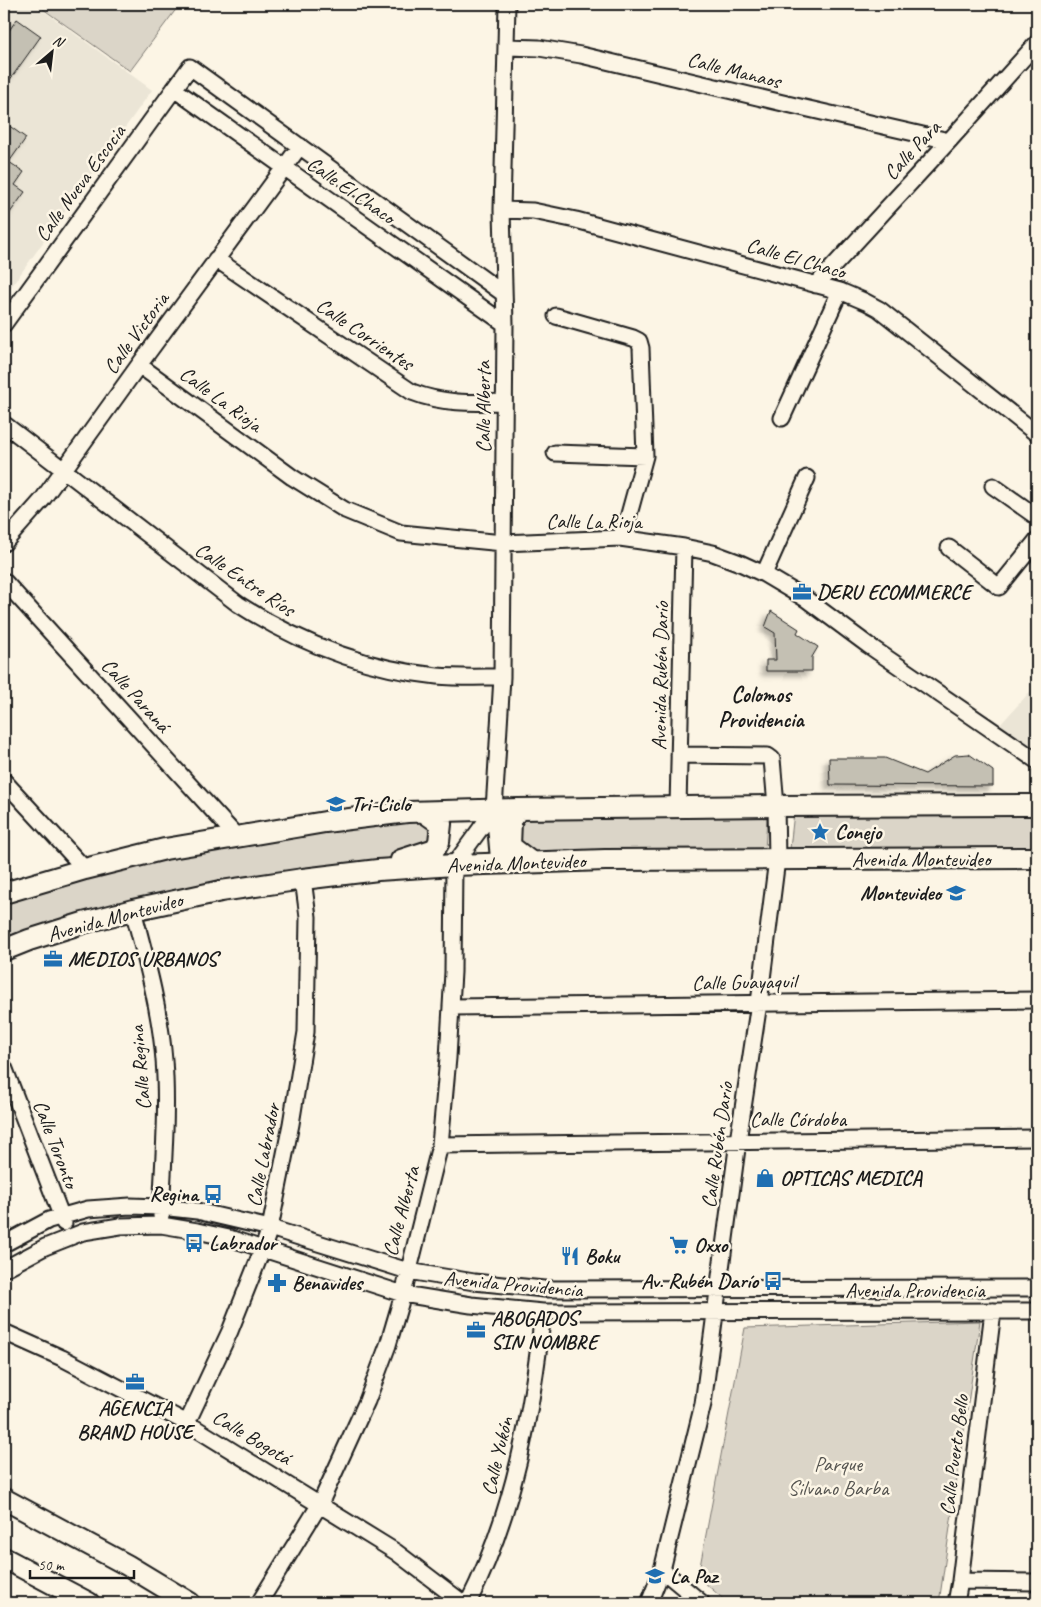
<svg xmlns="http://www.w3.org/2000/svg" width="1041" height="1607" viewBox="0 0 1041 1607" font-family="Caveat,sans-serif">
<style>
.built{fill:#ebe5d6}
.green{fill:#dbd5c8;stroke:#7c7872}
.building{fill:#c4c0b3;stroke:#1c1c1c;filter:url(#shadow)}
.lines{fill:none;stroke-linecap:round;stroke-linejoin:round}
.street-casing{stroke:#1c1c1c;stroke-width:19}
.secondary-casing{stroke:#1c1c1c;stroke-width:24}
.street{stroke:#fcf5e5;stroke-width:15}
.secondary{stroke:#fcf5e5;stroke-width:20}
.labels{text-anchor:middle;stroke-width:5;stroke-linejoin:round;paint-order:stroke}
.street-label{font-size:21px;fill:#1c1c1c;stroke:#fcf5e5}
.poi-label{font-size:21px;font-weight:bold;fill:#1c1c1c;stroke:#fcf5e5;text-anchor:start}
.park-label{font-size:21px;fill:#555450;stroke:#fcf5e5}
.neighbourhood-label{font-size:22px;font-weight:bold;fill:#1c1c1c;stroke:#fcf5e5}
</style>
<defs>
<filter id="shadow"><feDropShadow dx="-4.5" dy="4.5" stdDeviation="2.5" flood-color="#0004"/></filter>
</defs>
<rect width="100%" height="100%" fill="#fcf5e5"/>
<filter id="ink" filterUnits="userSpaceOnUse"><feTurbulence type="fractalNoise" baseFrequency=".02" numOctaves="2"/><feDisplacementMap in="SourceGraphic" scale="10" xChannelSelector="R" yChannelSelector="G"/><feConvolveMatrix kernelMatrix="1 2 1 2 8 2 1 2 1" color-interpolation-filters="sRGB"/></filter>
<g filter="url(#ink)">
<path class="built" d="M 4,4 L 34,4 L 152,90 L 4,297 Z
M 1037,684 L 1037,753 L 999,726 Z"/>
<path class="green" d="M 36,4 L 180,4 L 130,71 Z
M 794,812 L 1037,812 L 1037,851 L 790,849 Z
M 767,817 L 765,850 L 525,853 L 512,826 L 513,820 Z
M 400,821 L 436,821 L 431,850 L 377,861 L 300,869 L 225,881 L 82,913 L 4,939 L 4,899 L 141,863 L 345,829 Z
M 980,1321 L 939,1603 L 728,1603 L 698,1577 L 745,1328 Z"/>
<path class="building" d="M 17,19 L 41,36 L 4,88 L 4,38 Z
M 4,122 L 26,138 L 9,162 L 24,172 L 15,185 L 25,192 L 4,221 Z
M 771,611 L 799,629 L 797,633 L 818,647 L 812,657 L 812,671 L 766,671 L 766,660 L 776,660 L 775,633 L 765,627 Z
M 969,754 L 993,771 L 993,786 L 830,785 L 829,758 L 885,758 L 925,774 L 955,755 Z"/>
<g class="lines">
<g class="street-casing">
<path id="street" d="M 507,47 L 539,48 L 581,55 L 787,104 L 949,141
M 174,89 L 505,324
M 502,210 L 533,211 L 576,220 L 840,291 L 866,302 L 879,309 L 1037,434
M 216,259 L 412,392 C 442,404 472,403 504,402
M 816,285 L 949,141 L 1037,43
M 556,316 L 633,338 L 639,341 L 641,348 L 645,456 L 628,518 L 620,538
M 4,324 L 190,67 L 504,294
M 139,365 L 292,477 L 345,510 L 401,533 L 503,543 L 620,538 L 684,547 L 713,553 L 740,563 L 764,574 L 806,599 L 868,645 L 1037,761
M 782,418 L 840,291
M 4,424 L 238,604 C 299,643 365,669 437,676 C 459,678 481,677 502,677
M 555,453 L 645,456
M 993,486 L 1037,517
M 4,543 L 42,500 L 139,365 L 300,146
M 949,548 L 999,587 L 1037,540
M 764,574 L 807,478
M 4,581 L 237,837
M 4,781 L 85,869
M 678,807 L 684,547
M 499,864 L 494,810 L 502,677 L 505,324 L 502,210 L 507,4
M 133,910 C 146,959 160,1009 164,1060 C 168,1112 163,1164 161,1216
M 451,1007 L 1037,1000
M 4,1067 L 64,1223
M 440,1145 L 1037,1138
M 4,1244 L 49,1220 L 88,1209 L 130,1206 L 161,1207 L 197,1211 L 270,1228 L 408,1271 L 474,1282 L 544,1289 L 1037,1288
M 4,1269 L 45,1247 L 83,1232 L 120,1226 L 161,1225 L 197,1231 L 229,1238 L 403,1294 L 471,1305 L 543,1312 L 1037,1311
M 4,1332 L 62,1358 L 187,1423 L 396,1552 L 463,1603
M 187,1423 L 230,1331 L 263,1248 L 270,1228 L 291,1124 L 306,1032 L 308,917 L 303,879
M 662,1570 L 702,1603
M 960,1581 L 1037,1582
M 259,1603 L 320,1504 L 367,1401 L 388,1345 L 403,1294 L 440,1145 L 448,1058 L 453,972 L 454,865 L 494,810
M 468,1603 C 514,1513 532,1412 543,1312
M 649,1603 L 662,1570 L 703,1404 L 738,1141 L 759,1003 L 777,859 L 776,806 L 772,759 L 768,756 L 679,755
M 956,1603 L 960,1581 L 993,1311"/>
</g>
<g class="secondary-casing">
<path id="secondary" d="M 518,809 L 511,821 L 510,846 L 531,862
M 401,860 L 435,849 L 439,842 L 441,824 L 424,812
M 4,893 L 85,869 L 165,849 L 325,822 L 407,812 L 518,809 L 776,806 L 1037,805
M 4,950 L 29,940 L 83,923 L 133,910 L 221,891 L 303,879 L 378,870 L 454,865 L 605,860 L 1037,858
M 4,1499 L 127,1565 L 190,1603
M 4,1558 L 89,1603"/>
</g>
<use href="#street" class="street"/>
<use href="#secondary" class="secondary"/>
</g>
</g>
<defs>
<g id="office-bare" transform="scale(1.5)"><path d="M-6-3h4V-5.5h4V-3h4V5H-6ZM-1-4.5V-3h2v-1.5ZM-6 0V1H6V0Z" fill="#1f6fb2" stroke="#fcf5e5" stroke-width="2.5" paint-order="stroke"/></g>
<g id="school-bare" transform="scale(1.5)"><path d="M0-5L7-2L0 1L-7-2ZM-4 1L0 2.5L4 1V4Q0 6-4 4Z" fill="#1f6fb2" stroke="#fcf5e5" stroke-width="2.5" paint-order="stroke"/></g>
<g id="sight-bare" transform="scale(1.5)"><path d="M0-6L1.8-2.2L6-1.7L2.9 1.2L3.7 5.4L0 3.3L-3.7 5.4L-2.9 1.2L-6-1.7L-1.8-2.2Z" fill="#1f6fb2" stroke="#fcf5e5" stroke-width="2.5" paint-order="stroke"/></g>
<g id="shop-bare" transform="scale(1.5)"><path d="M-5-2.5h2.3a2.7 3.5 0 0 1 5.4 0H5L5.5 6h-11ZM-1.5-2.5h3a1.5 2.3 0 0 0-3 0Z" fill="#1f6fb2" stroke="#fcf5e5" stroke-width="2.5" paint-order="stroke"/></g>
<g id="bus-bare" transform="scale(1.5)"><path d="M-5-6H5V4H4V6H2V4H-2V6H-4V4H-5ZM-3.5-4V0h7V-4ZM-3.5 1.2v1.5H-2V1.2ZM2 1.2v1.5H3.5V1.2Z" fill="#1f6fb2" stroke="#fcf5e5" stroke-width="2.5" paint-order="stroke"/></g>
<g id="supermarket-bare" transform="scale(1.5)"><path d="M-6-5.5h2.5l.6 2H6L4.5 2H-2.5L-4.4-4H-6ZM-1.5 3.2a1.3 1.3 0 1 0 .1 0ZM3 3.2a1.3 1.3 0 1 0 .1 0Z" fill="#1f6fb2" stroke="#fcf5e5" stroke-width="2.5" paint-order="stroke"/></g>
<g id="restaurant-bare" transform="scale(1.5)"><path d="M-5-6h1v4h1v-4h1v4h1v-4h1v5L-1.5 .5V6h-2V.5L-5-1ZM5-6V6H3V1.5H1.5Q1.5-4 5-6Z" fill="#1f6fb2" stroke="#fcf5e5" stroke-width="2.5" paint-order="stroke"/></g>
<g id="pharmacy-bare" transform="scale(1.5)"><path d="M-2-6h4v4h4v4h-4v4h-4v-4h-4v-4h4Z" fill="#1f6fb2" stroke="#fcf5e5" stroke-width="2.5" paint-order="stroke"/></g>
</defs>
<g fill-rule="evenodd">
<use href="#office-bare" x="802" y="592"/>
<use href="#school-bare" x="336" y="804"/>
<use href="#sight-bare" x="820" y="832"/>
<use href="#school-bare" x="956" y="893"/>
<use href="#office-bare" x="53" y="959"/>
<use href="#shop-bare" x="765" y="1178"/>
<use href="#bus-bare" x="213" y="1194"/>
<use href="#bus-bare" x="194" y="1243"/>
<use href="#supermarket-bare" x="679" y="1245"/>
<use href="#restaurant-bare" x="570" y="1256"/>
<use href="#bus-bare" x="773" y="1281"/>
<use href="#pharmacy-bare" x="277" y="1283"/>
<use href="#office-bare" x="476" y="1330"/>
<use href="#office-bare" x="135" y="1382"/>
<use href="#school-bare" x="655" y="1576"/>
</g>
<g class="labels">
<g class="street-label">
<text transform="translate(734 70) rotate(14)" y="7">Calle Manaos</text>
<text transform="translate(912 150) rotate(-47)" y="7">Calle Para</text>
<text transform="translate(80 183) rotate(-54)" y="7">Calle Nueva Escocia</text>
<text transform="translate(351 190) rotate(35)" y="7">Calle El Chaco</text>
<text transform="translate(796 258) rotate(16)" y="7">Calle El Chaco</text>
<text transform="translate(136 333) rotate(-54)" y="7">Calle Victoria</text>
<text transform="translate(365 334) rotate(34)" y="7">Calle Corrientes</text>
<text transform="translate(221 399) rotate(36)" y="7">Calle La Rioja</text>
<text transform="translate(483 407) rotate(-90)" y="7">Calle Alberta</text>
<text x="594" y="528">Calle La Rioja</text>
<text transform="translate(245 579) rotate(34)" y="7">Calle Entre Ríos</text>
<text transform="translate(660 676) rotate(-89)" y="7">Avenida Rubén Darío</text>
<text transform="translate(136 695) rotate(48)" y="7">Calle Paraná</text>
<text x="921" y="866">Avenida Montevideo</text>
<text transform="translate(516 863) rotate(-2)" y="7">Avenida Montevideo</text>
<text transform="translate(115 917) rotate(-15)" y="7">Avenida Montevideo</text>
<text transform="translate(744 982) rotate(-1)" y="7">Calle Guayaquil</text>
<text transform="translate(140 1068) rotate(-95)" y="7">Calle Regina</text>
<text x="798" y="1126">Calle Córdoba</text>
<text transform="translate(56 1144) rotate(69)" y="7">Calle Toronto</text>
<text transform="translate(717 1145) rotate(-82)" y="7">Calle Rubén Darío</text>
<text transform="translate(263 1155) rotate(-79)" y="7">Calle Labrador</text>
<text transform="translate(401 1211) rotate(-75)" y="7">Calle Alberta</text>
<text transform="translate(513 1284) rotate(5)" y="7">Avenida Providencia</text>
<text x="915" y="1297">Avenida Providencia</text>
<text transform="translate(252 1437) rotate(31)" y="7">Calle Bogotá</text>
<text transform="translate(954 1455) rotate(-83)" y="7">Calle Puerto Bello</text>
<text transform="translate(497 1456) rotate(-77)" y="7">Calle Yukón</text>
</g>
<g class="poi-label">
<text x="817" y="599">DERU ECOMMERCE</text>
<text x="351" y="811">Tri-Ciclo</text>
<text x="835" y="839">Conejo</text>
<text x="941" y="900" text-anchor="end">Montevideo</text>
<text x="68" y="966">MEDIOS URBANOS</text>
<text x="780" y="1185">OPTICAS MEDICA</text>
<text x="198" y="1201" text-anchor="end">Regina</text>
<text x="209" y="1250">Labrador</text>
<text x="694" y="1252">Oxxo</text>
<text x="585" y="1263">Boku</text>
<text x="758" y="1288" text-anchor="end">Av. Rubén Darío</text>
<text x="292" y="1290">Benavides</text>
<text x="491" y="1325">ABOGADOS<tspan x="491" dy="24">SIN NOMBRE</tspan></text>
<text x="135" y="1415" text-anchor="middle">AGENCIA<tspan x="135" dy="24">BRAND HOUSE</tspan></text>
<text x="670" y="1583">La Paz</text>
</g>
<g class="park-label">
<text x="838" y="1471">Parque<tspan x="838" dy="24">Silvano Barba</tspan></text>
</g>
<g class="neighbourhood-label">
<text x="761" y="702">Colomos<tspan x="761" dy="25">Providencia</tspan></text>
</g>
</g>
<rect width="1041" height="1607" fill="none" stroke="#fcf5e5" stroke-width="20"/>
<rect x="10" y="10" width="1021" height="1587" fill="none" stroke="#1c1c1c" stroke-width="2" filter="url(#ink)"/>
<g transform="translate(52 52) rotate(28)" stroke="#fcf5e5" stroke-width="4" paint-order="stroke">
<path d="M0-4L9 19L0 12L-9 19Z" fill="#1c1c1c"/>
<text y="-8" font-size="14" font-weight="bold" text-anchor="middle" fill="#1c1c1c">N</text>
</g>
<path d="M30 1570v8h104v-8" fill="none" stroke="#1c1c1c" stroke-width="2.5"/>
<text x="38" y="1570" font-size="15" fill="#1c1c1c" stroke="#fcf5e5" stroke-width="4" paint-order="stroke">50 m</text>
</svg>
